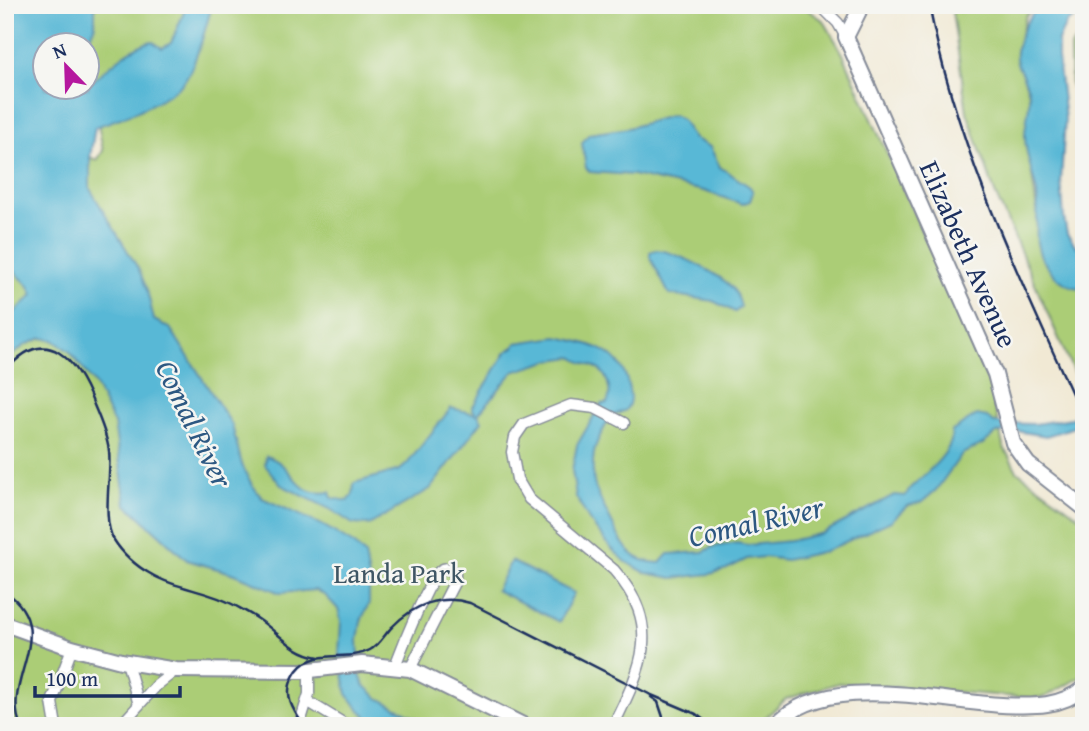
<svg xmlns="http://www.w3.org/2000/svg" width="1089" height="731" viewBox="0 0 1089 731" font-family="'Gentium Book Plus',serif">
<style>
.green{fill:#abcd76;stroke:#637e6a;stroke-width:2}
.water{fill:#58b8d6;stroke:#3a749a;stroke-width:2}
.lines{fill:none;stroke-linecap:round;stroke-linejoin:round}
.street-casing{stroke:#868c99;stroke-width:13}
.secondary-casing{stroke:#868c99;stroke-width:18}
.street{stroke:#fff;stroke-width:10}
.secondary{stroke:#fff;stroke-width:14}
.rail{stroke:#1b2f5e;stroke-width:2.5}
.labels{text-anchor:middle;stroke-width:5;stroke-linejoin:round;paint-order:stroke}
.street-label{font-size:28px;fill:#1b2f5e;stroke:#f6f6f2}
.park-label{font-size:28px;fill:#3f5664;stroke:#f6f6f2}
.water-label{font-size:30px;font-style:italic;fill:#2d5882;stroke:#f6f6f2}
</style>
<rect width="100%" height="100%" fill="#f6f6f2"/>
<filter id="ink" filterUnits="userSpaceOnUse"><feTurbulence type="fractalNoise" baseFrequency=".0143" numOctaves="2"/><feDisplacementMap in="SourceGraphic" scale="14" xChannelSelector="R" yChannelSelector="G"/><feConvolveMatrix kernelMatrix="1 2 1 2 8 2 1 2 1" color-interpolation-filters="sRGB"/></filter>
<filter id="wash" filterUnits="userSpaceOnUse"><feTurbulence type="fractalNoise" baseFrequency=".00686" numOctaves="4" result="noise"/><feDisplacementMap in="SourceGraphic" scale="28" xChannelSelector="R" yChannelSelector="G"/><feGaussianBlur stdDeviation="1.57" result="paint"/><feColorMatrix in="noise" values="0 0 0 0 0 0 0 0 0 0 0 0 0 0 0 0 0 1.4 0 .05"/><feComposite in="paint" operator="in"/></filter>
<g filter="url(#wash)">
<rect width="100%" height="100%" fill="#f1e9d4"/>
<path class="green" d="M 91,5 L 801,5 L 824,21 L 843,54 L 990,385 L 1003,446 L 1017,471 L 1084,520 L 1084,675 L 1045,697 L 1032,698 L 839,683 L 786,699 L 756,726 L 5,726 L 5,124 L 97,160 L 103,151 L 95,107 L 88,88 L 88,46 L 82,45 Z
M 951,5 L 1040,5 L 1026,15 L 1016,52 L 1029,94 L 1031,168 L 1038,219 L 1044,247 L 1084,282 L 1084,396 L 995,193 L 967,112 Z
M 1084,32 L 1084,105 L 1071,86 L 1070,47 Z"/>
<path class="water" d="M 5,5 L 92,5 L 95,8 L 95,25 L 86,45 L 46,46 L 46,88 L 88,88 L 88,85 C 107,69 127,48 152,41 L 162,48 L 171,43 L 187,5 L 212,5 C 207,24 193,76 179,87 C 154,106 125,117 95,127 L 90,157 L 90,189 L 139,270 L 147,290 L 154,320 L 170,328 L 232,425 L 242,465 L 251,483 L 262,498 L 324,526 L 355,545 L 365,555 L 369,578 L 369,603 L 361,621 L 358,640 L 360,675 L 364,685 L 378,698 L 428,724 L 444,725 L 467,723 L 484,726 L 379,726 L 376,725 L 359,709 L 347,694 L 339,654 L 341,621 L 338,609 L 326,596 L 316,590 L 280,593 L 235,574 L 187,560 L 126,504 L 114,424 L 95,385 L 70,352 L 53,340 L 42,338 L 25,345 L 5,361 L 5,321 L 33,295 L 29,286 L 5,262 Z
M 1041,5 L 1084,5 L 1084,13 L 1067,22 L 1058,40 L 1058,58 L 1065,119 L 1061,181 L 1064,218 L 1067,234 L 1076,246 L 1084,248 L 1084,288 C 1062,290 1040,264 1037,243 C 1035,227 1039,211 1037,194 C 1034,175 1025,156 1025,136 C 1025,121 1031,108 1029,93 C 1027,79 1014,66 1016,52 C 1019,34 1028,16 1041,5 Z
M 673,115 L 682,120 L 693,138 L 710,147 L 720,167 L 750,187 L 753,192 L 750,201 L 742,204 L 704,191 L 633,175 L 590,172 L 586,168 L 582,143 L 589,134 L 628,128 Z
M 656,250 C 674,251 713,271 727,283 C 735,289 739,298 741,307 L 735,312 L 713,301 L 669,294 L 650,257 L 650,252 Z
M 557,337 C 588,343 622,349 628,385 C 630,395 632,401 626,410 L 610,417 C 605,428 596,440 594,452 C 590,482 595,489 608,515 C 621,540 627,563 660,563 L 668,554 L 703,552 L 713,547 L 737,543 L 748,545 L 790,541 L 823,533 L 894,495 L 906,496 L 910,488 C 922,477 957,449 951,432 L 977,415 L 987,417 L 994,423 L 1035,424 L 1072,418 L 1084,407 L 1084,424 L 1046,436 L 1016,431 L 997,433 L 983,444 L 962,454 L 936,490 L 922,502 L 907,506 L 891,521 L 826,551 L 786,560 L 764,557 L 747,559 L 727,569 L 710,574 L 673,578 L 646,573 L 626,562 L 612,549 L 589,520 L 576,497 L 572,470 L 577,445 L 601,404 L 607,403 C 613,392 607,372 595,367 C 587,363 580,363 573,357 L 551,360 L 513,372 L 478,414 L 482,421 L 430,489 L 369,525 L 353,524 L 330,509 L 281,485 L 265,465 L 266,456 C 297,465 292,498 330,492 L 332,498 L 348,501 L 353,494 L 354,483 L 400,470 L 407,464 L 451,408 L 476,414 L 472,408 L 506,352 L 514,347 L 516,343 Z
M 511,561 L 574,593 L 559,622 L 496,590 Z"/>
</g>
<g filter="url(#ink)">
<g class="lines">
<g class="street-casing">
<path id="street" d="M 820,5 L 838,23 L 846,37
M 127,662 L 139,705
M 395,666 C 401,650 430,576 441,570 C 447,566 452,570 455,574 L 455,581 L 410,669
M 307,701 L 348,726
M 56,726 L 52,702 L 72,648
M 120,726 L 157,685 L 176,670
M 299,726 L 309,694 L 309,670
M 613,726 C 642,667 663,626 614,570 L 529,499 L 517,479 L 512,452 L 515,437 L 524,424 L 571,405 L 595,408 L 624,423"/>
</g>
<g class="secondary-casing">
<path id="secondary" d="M 862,5 L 846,37 L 995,374 L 1013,443 L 1028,464 L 1084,508
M 5,624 L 72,648 L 121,661 L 176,670 L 302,671 L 362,664 L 410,669 L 525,726
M 775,726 C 823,670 936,702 1002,705 C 1031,706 1060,708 1084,688"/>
</g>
<use href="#street" class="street"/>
<use href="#secondary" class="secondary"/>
<path class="rail" d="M 929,5 C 958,154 1022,283 1084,420
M 5,372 C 47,320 77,361 94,405 C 100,419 107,435 109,451 C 112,475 101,519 114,540 C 122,553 136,566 149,573 C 175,589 207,590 234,605 C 243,610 253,615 261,621 C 281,635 293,653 319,657
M 5,591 C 62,632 0,681 21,726
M 651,697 L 658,702 L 666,726
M 304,726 C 293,710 283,696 293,677 C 307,646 345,663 370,650 C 380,645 384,635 392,627 C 413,605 440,594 470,603 L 649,694 L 696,714 L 712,726"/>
</g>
</g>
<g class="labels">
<g class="street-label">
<text transform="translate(969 254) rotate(66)" y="10">Elizabeth Avenue</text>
</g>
<g class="park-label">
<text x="399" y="583">Landa Park</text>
</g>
<g class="water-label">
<text transform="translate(194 424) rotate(64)" y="10">Comal River</text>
<text transform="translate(756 522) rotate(-13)" y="10">Comal River</text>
</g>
</g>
<rect width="1089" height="731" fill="none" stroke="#f6f6f2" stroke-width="28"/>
<g transform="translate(66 66) rotate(337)"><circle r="33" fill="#f6f6f2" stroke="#9ea6b7" stroke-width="2"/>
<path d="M0-5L12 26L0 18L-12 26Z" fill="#b5179e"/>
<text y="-10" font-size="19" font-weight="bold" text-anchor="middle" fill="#1b2f5e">N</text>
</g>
<path d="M35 686v10h145v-10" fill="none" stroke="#1b2f5e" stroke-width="3.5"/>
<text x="46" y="686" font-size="21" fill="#1b2f5e" stroke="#f6f6f2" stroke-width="5" paint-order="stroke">100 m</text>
</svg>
